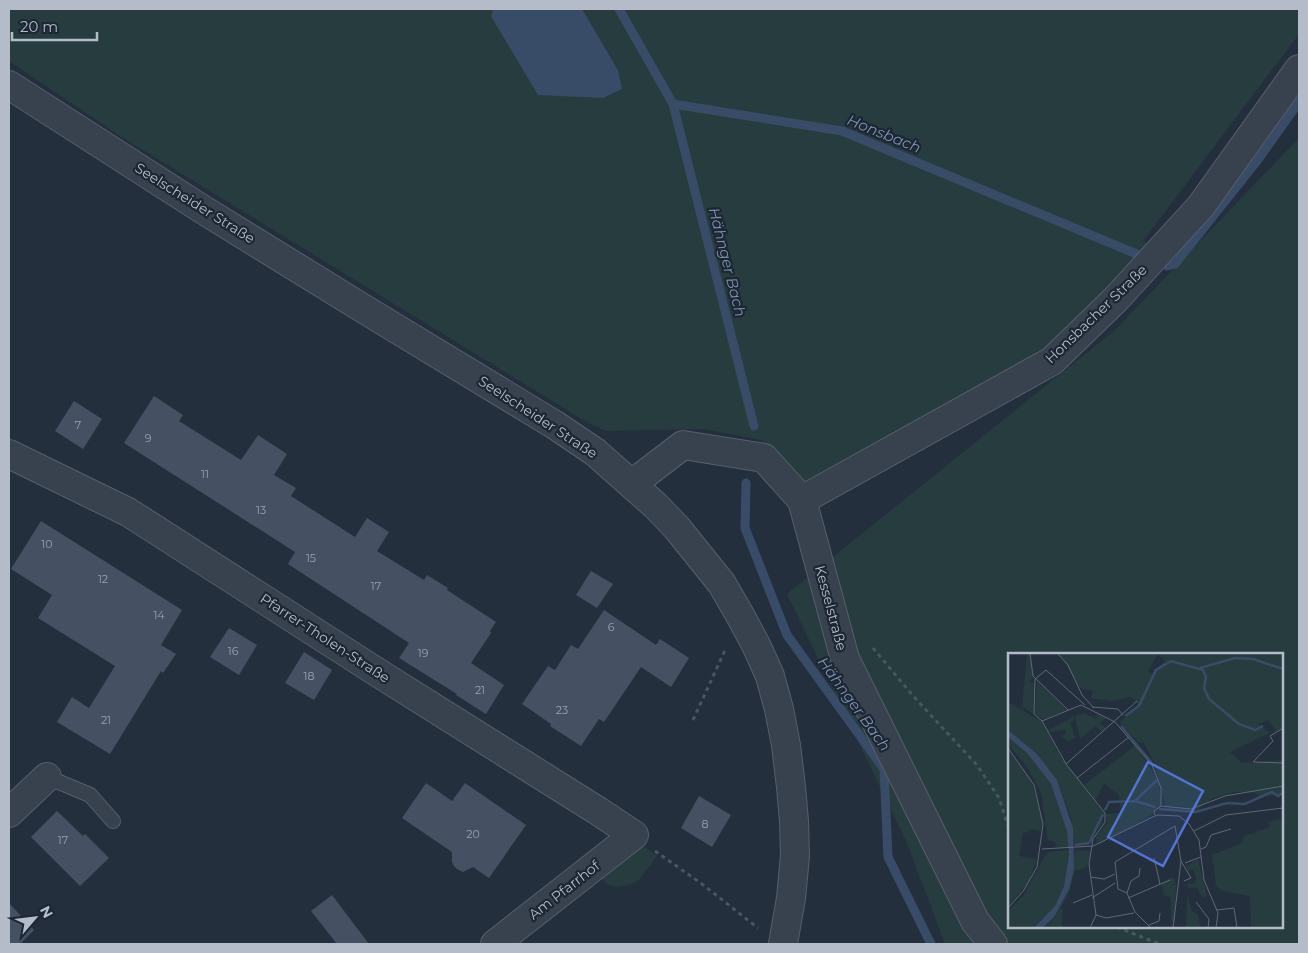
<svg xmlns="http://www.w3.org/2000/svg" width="1308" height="953" viewBox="0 0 1308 953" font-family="Montserrat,sans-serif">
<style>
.green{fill:#263c3f;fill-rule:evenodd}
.water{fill:#394c67}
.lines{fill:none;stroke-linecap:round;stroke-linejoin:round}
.stream{stroke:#394c67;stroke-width:9}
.building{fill:#455162}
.service-casing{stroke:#565f6c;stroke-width:16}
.minor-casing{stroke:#565f6c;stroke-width:30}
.tertiary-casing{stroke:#565f6c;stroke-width:30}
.path{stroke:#44595c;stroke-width:3;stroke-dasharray:4 4;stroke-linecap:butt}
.service{stroke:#38414e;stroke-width:14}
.minor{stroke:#38414e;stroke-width:28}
.tertiary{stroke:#38414e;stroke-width:28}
.labels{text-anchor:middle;stroke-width:4.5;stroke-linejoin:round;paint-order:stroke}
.number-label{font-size:11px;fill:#98a1af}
.street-label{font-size:14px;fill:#b4bcc9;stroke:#1d2633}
.water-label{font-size:15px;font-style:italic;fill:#7c92b1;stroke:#1d2633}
.inset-river{fill:none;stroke:#394c67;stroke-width:2.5}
.inset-road{fill:none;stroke:#5e6776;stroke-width:1}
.view{fill:#5274d3;fill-opacity:0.15;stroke:#5274d3;stroke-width:2.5}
.inset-edge{fill:none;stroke:#b4bcc9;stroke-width:2.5}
</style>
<rect width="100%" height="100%" fill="#242f3e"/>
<path class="green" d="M 9,9 L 493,9 L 491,16 L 618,70 L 582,9 L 1299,9 L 1299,34 L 1143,241 L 1161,249 L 1048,354 L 808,487 L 761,440 L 704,429 L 606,431 L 585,421 L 117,134 L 9,61 Z
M 1299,138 L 1299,944 L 945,944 L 907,843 L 787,594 L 1115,330 ZM 1009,654 L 1282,654 L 1282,927 L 1009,927 Z
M 644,846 L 657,856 L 639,880 L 629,885 L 617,887 L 609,885 L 599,877 L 639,847 Z"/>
<path class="water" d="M 493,9 L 582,9 L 618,70 L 622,89 L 603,98 L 538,95 L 491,16 Z"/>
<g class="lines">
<path class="stream" d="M 619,9 L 673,104 L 842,131 L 1146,258
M 673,104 L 754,426
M 1167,266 L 1175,264 L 1257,161 L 1299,102
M 746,483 L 745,528 L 787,635 L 884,769 L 888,857 L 931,944"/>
</g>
<path class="building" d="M 154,396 L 183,415 L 179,421 L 241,460 L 258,435 L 287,454 L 274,475 L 296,488 L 291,496 L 355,537 L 367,518 L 389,532 L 377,551 L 424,580 L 427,575 L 448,588 L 447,590 L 496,622 L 490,631 L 491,633 L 471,663 L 504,685 L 486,714 L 456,695 L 457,694 L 399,658 L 409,643 L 288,564 L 295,552 L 124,443 Z
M 74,401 L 102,419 L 83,449 L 55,431 Z
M 41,521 L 182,610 L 161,645 L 176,654 L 163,673 L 161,671 L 110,754 L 57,722 L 72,697 L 89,708 L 115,666 L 38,618 L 52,595 L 11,569 Z
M 591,571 L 613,584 L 597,608 L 576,595 Z
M 604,610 L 656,645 L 660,639 L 689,658 L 671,687 L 641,667 L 604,722 L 599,719 L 581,746 L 550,726 L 551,724 L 522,704 L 548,666 L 555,670 L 571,645 L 578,649 Z
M 229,628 L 257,645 L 239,675 L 210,657 Z
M 304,652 L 332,670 L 314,700 L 285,683 Z
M 426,783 L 452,801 L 465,783 L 526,825 L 489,878 L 473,867 L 463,872 L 457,869 L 454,866 L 452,862 L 452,852 L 402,818 Z
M 699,796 L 731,815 L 712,847 L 681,828 Z
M 57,811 L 83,836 L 85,834 L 109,858 L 80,886 L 31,837 Z
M 332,895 L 369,944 L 337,944 L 311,911 Z
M 9,903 L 34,930 L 20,944 L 9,944 Z"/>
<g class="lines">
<g class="service-casing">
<path id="service" d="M 47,777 L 90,795 L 113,821"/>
</g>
<g class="minor-casing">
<path id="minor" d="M 9,454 L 128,512 L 380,674 L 598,811 L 634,835 L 495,944
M 632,484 L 683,445 L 764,458 L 802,500 L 845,659 L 975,921 L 993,944
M 802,500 L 1052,361 L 1116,299 L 1201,206 L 1299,69
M 9,813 L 47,777"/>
</g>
<g class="tertiary-casing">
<path id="tertiary" d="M 9,85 L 202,209 L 364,309 L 555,425 L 595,452 L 656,506 L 677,528 L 722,584 L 741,617 L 757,647 L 770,676 L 779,709 L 786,745 L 791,787 L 794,821 L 795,856 L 791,898 L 783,944"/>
</g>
<path class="path" d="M 873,648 L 914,697 L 977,765 L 999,798 L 1009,829
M 693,720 L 726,648
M 655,851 L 702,884 L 758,928
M 1117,927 L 1159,944"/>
<use href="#service" class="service"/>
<use href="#minor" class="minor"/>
<use href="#tertiary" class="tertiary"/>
</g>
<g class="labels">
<g class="number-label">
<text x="78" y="429">7</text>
<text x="148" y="442">9</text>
<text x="205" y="478">11</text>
<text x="261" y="514">13</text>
<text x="47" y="548">10</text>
<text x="311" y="562">15</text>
<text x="103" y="583">12</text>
<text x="376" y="590">17</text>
<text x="159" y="619">14</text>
<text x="611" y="631">6</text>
<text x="233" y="655">16</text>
<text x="423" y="657">19</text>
<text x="309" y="680">18</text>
<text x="480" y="694">21</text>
<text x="562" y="714">23</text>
<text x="106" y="724">21</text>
<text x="705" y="828">8</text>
<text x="473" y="838">20</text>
<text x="63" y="844">17</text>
</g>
<g class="street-label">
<text transform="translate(195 203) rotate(32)" y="5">Seelscheider Straße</text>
<text transform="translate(1096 314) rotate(-44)" y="5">Honsbacher Straße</text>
<text transform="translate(538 417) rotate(33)" y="5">Seelscheider Straße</text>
<text transform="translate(831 608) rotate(75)" y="5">Kesselstraße</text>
<text transform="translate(325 638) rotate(33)" y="5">Pfarrer-Tholen-Straße</text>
<text transform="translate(564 890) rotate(-38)" y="5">Am Pfarrhof</text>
</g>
<g class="water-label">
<text transform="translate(884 134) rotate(22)" y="5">Honsbach</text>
<text transform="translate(727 262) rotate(76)" y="5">Hähnger Bach</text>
<text transform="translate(854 704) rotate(54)" y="5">Hähnger Bach</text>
</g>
</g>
<g transform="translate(1008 653)">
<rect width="275" height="275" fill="#242f3e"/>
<path d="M 19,0 L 22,0 L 25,24 L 21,29 L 26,31 L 25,60 L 0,48 L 14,54 ZM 51,0 L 275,0 L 275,75 L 268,78 L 260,67 L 251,71 L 262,80 L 222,99 L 234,110 L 275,107 L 275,141 L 253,144 L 246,139 L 227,139 L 203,146 L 188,159 L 158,157 L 146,109 L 136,90 L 130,89 L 111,69 L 130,54 L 128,48 L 123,44 L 104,48 L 83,45 L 85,38 L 72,35 ZM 150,1 L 157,8 L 144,21 L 140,18 ZM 29,28 L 58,57 L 35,67 L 27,60 ZM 0,49 L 33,68 L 52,103 L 96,160 L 94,171 L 78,190 L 68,190 L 66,194 L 63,165 L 50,129 L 29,101 L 0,77 ZM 76,60 L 87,65 L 90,60 L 98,65 L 92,70 L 98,76 L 93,79 L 88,73 L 72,86 L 67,63 ZM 66,63 L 67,67 L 62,69 L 67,85 L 60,88 L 53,83 L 58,81 L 57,77 L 42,79 L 40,77 ZM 0,84 L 19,100 L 43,131 L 57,167 L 61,194 L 48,194 L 47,189 L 40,187 L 33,140 L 19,114 L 0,91 ZM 128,92 L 151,129 L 153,152 L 142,163 L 111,181 L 89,190 L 88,183 L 99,170 L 98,161 L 113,160 L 111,142 L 96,130 L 88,147 L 76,132 ZM 0,97 L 23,127 L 34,166 L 33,178 L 21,176 L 20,180 L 15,179 L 11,203 L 29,206 L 20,230 L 0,253 ZM 271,166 L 275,167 L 275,275 L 243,275 L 242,243 L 214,238 L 208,233 L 204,202 L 234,190 L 236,183 L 262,174 L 260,169 ZM 61,197 L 56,233 L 47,253 L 26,275 L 0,275 L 0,258 L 15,243 L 37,203 L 41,199 ZM 67,197 L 83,198 L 79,214 L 67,218 L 61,240 L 52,256 L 55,256 L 54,275 L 40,275 L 47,264 L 39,275 L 34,275 L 46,264 L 61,236 ZM 190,206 L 199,243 L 194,245 L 189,234 L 181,235 L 178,231 L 187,230 L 188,225 L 185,216 L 180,218 L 178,213 ZM 165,223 L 168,232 L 167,269 L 163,267 L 163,245 L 156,242 L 153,231 ZM 179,241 L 184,259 L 189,260 L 193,275 L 178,275 Z" fill="#263c3f" fill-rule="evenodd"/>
<path d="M 0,77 L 29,101 L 49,127 L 65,175 L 66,216 L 61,236 L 46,264 L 34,275 L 26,275 L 47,253 L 56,233 L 61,201 L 59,178 L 43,131 L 19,100 L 0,84 Z" fill="#394c67"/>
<path class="inset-river" d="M 192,15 L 227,5 L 245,6 L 275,16M 117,63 L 131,53 L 148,17 L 163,8 L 195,17 L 198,24 L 196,35 L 201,46 L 231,71 L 247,77 L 255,73M 113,73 L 144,110M 127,148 L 147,154M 151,156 L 188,159 L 219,150 L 237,151 L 259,141 L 264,139 L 270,143 L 275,140M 97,157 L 101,149 L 127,148 L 149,127M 67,192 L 81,190 L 95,161"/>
<path class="inset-road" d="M 22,0 L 25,23 L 60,57M 49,0 L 60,12 L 74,42 L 86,55M 27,26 L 26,61 L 34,68 L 58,111 L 97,160 L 97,169 L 85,186 L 81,211 L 88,262 L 82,275M 27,26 L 38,17 L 77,52M 84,54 L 110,56 L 115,62M 34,68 L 73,52 L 107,69 L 144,112 L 153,135 L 153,153M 0,95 L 26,132 L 35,171 L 29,214 L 16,237 L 0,255M 245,109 L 265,88 L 262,83 L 275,75M 246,109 L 275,110M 58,111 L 129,48M 69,125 L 121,84M 147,162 L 146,158 L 153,153 L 183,156 L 217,143 L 275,133M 186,178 L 218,162 L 275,155M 34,196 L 85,193 L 149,162 L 171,163 L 181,171 L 191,187 L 196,227 L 210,260 L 208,275M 193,196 L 198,194 L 203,182 L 223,176M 146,205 L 152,231M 177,210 L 193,204M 83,224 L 96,226 L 107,221M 119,240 L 123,228 L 131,223 L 132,215M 84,245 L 107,230M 120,245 L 162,227M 188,249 L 201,266 L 200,275M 65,250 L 84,242M 209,257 L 226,255 L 229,275M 88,262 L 98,265 L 126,260M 141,272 L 151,268 L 152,260M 143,275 L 127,259 L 119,240 L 110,236 L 107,209 L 167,173 L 173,208 L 183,225 L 176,228M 165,275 L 173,208"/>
<path class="view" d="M 140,109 L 195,138 L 155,213 L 100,184 Z"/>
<rect width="275" height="275" class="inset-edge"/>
</g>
<rect width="1308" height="953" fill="none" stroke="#b4bcc9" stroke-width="20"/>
<g transform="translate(35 918) rotate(62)" stroke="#1d2633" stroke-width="4" paint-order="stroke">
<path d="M0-4L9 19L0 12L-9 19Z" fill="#b4bcc9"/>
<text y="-8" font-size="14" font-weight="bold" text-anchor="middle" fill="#b4bcc9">N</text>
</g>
<path d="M12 32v8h85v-8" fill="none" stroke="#b4bcc9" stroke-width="2.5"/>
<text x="20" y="32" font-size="15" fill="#b4bcc9" stroke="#1d2633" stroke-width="4" paint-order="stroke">20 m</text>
</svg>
